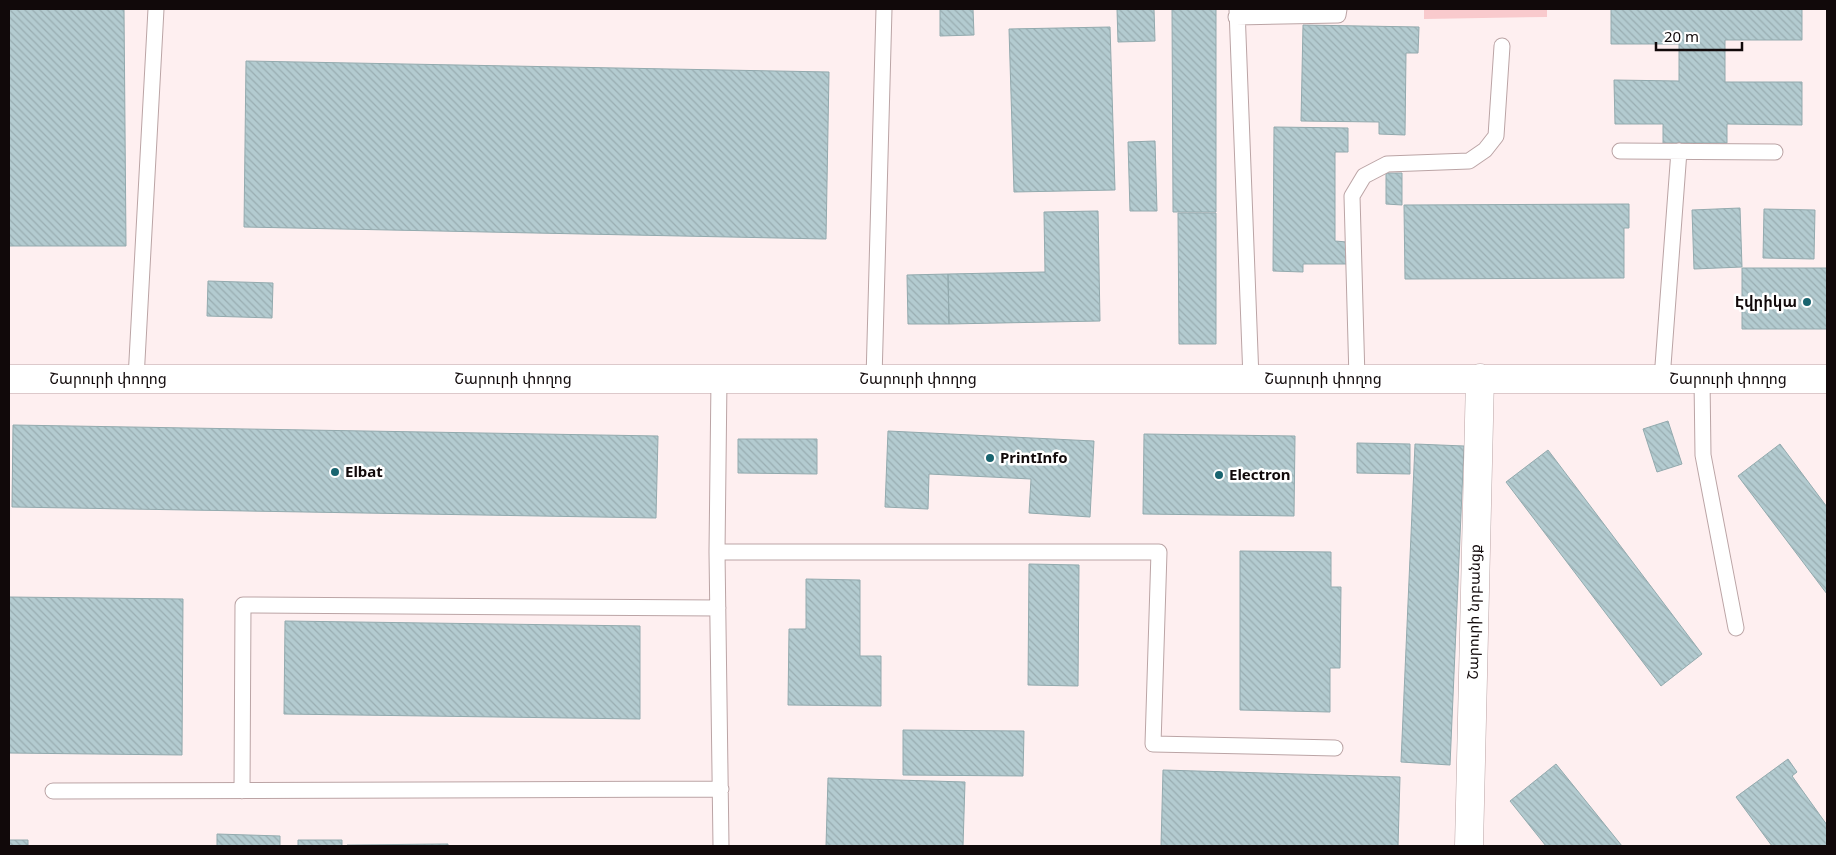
<svg xmlns="http://www.w3.org/2000/svg" width="1836" height="855" viewBox="0 0 1836 855" font-family="'Noto Sans','Noto Sans Armenian',sans-serif">
<style>
.garden{fill:#f9cacd}
.building{fill:url(#building-back-hatch);stroke:#93aaae}
.lines{fill:none;stroke-linecap:round;stroke-linejoin:round}
.lane-casing{stroke:#bba4a5;stroke-width:17}
.street-casing{stroke:#bba4a5;stroke-width:29}
.lane{stroke:#fff;stroke-width:15}
.street{stroke:#fff;stroke-width:28}
.poi-dot{fill:#18646f;stroke:#fff;stroke-width:2}
.labels{text-anchor:middle;stroke-width:5;stroke-linejoin:round;paint-order:stroke}
.poi-label{font-size:15px;font-weight:bold;fill:#11090a;stroke:#fff;text-anchor:start}
.street-label{font-size:15px;fill:#11090a;stroke:#fff}
</style>
<defs>
<pattern id="building-back-hatch" width="6" height="6" patternUnits="userSpaceOnUse" patternTransform="scale(1.25)"><rect width="6" height="6" fill="#b3cbd0"/><path d="M-1 5l2 2M0 0l6 6M5-1l2 2" fill="none" stroke="#99adb1"/></pattern>
</defs>
<rect width="100%" height="100%" fill="#feeff0"/>
<path class="garden" d="M 1424,9 L 1547,9 L 1547,17 L 1424,19 Z"/>
<path class="building" d="M 9,9 L 124,9 L 126,246 L 9,246 Z
M 940,9 L 973,9 L 974,35 L 940,36 Z
M 1117,9 L 1154,9 L 1155,41 L 1118,42 Z
M 1172,9 L 1216,9 L 1216,212 L 1173,212 Z
M 1611,9 L 1802,9 L 1802,40 L 1725,40 L 1725,82 L 1802,82 L 1802,125 L 1727,124 L 1727,143 L 1663,143 L 1663,124 L 1615,124 L 1614,80 L 1679,81 L 1679,44 L 1611,44 Z
M 1303,25 L 1419,27 L 1418,53 L 1406,53 L 1405,135 L 1379,134 L 1379,122 L 1301,121 Z
M 1110,27 L 1115,190 L 1014,192 L 1009,29 Z
M 246,61 L 829,72 L 826,239 L 244,227 Z
M 1274,127 L 1348,128 L 1348,152 L 1335,152 L 1335,241 L 1347,242 L 1347,264 L 1303,264 L 1303,272 L 1273,271 Z
M 1155,141 L 1157,211 L 1130,211 L 1128,142 Z
M 1386,173 L 1402,173 L 1402,205 L 1386,204 Z
M 1629,204 L 1629,228 L 1624,228 L 1624,278 L 1405,279 L 1404,205 Z
M 1740,208 L 1742,267 L 1694,269 L 1692,210 Z
M 1764,209 L 1815,210 L 1814,259 L 1763,258 Z
M 1098,211 L 1100,321 L 949,324 L 948,274 L 1045,272 L 1044,212 Z
M 1178,213 L 1216,213 L 1216,344 L 1179,344 Z
M 1742,268 L 1827,268 L 1827,329 L 1742,329 Z
M 948,274 L 949,324 L 908,324 L 907,275 Z
M 208,281 L 273,283 L 272,318 L 207,316 Z
M 1668,421 L 1682,464 L 1657,472 L 1643,429 Z
M 13,425 L 658,436 L 656,518 L 12,507 Z
M 888,431 L 1094,441 L 1090,517 L 1029,513 L 1031,479 L 929,474 L 928,509 L 885,507 Z
M 1144,434 L 1295,436 L 1294,516 L 1143,514 Z
M 738,439 L 817,439 L 817,474 L 738,473 Z
M 1357,443 L 1410,444 L 1410,474 L 1357,473 Z
M 1415,444 L 1464,446 L 1450,765 L 1401,762 Z
M 1780,444 L 1827,507 L 1827,594 L 1738,476 Z
M 1548,450 L 1702,654 L 1661,686 L 1506,482 Z
M 1240,551 L 1331,552 L 1331,587 L 1341,587 L 1340,668 L 1330,668 L 1330,712 L 1240,710 Z
M 1029,564 L 1079,565 L 1078,686 L 1028,685 Z
M 806,579 L 860,580 L 860,656 L 881,656 L 881,706 L 788,705 L 789,629 L 806,629 Z
M 9,597 L 183,599 L 182,755 L 9,753 Z
M 285,621 L 640,626 L 640,719 L 284,714 Z
M 903,730 L 1024,731 L 1023,776 L 903,775 Z
M 1788,759 L 1797,772 L 1792,776 L 1827,825 L 1827,846 L 1772,846 L 1736,797 Z
M 1556,764 L 1622,846 L 1546,846 L 1510,801 Z
M 1163,770 L 1400,777 L 1398,846 L 1161,846 Z
M 828,778 L 965,782 L 963,846 L 826,846 Z
M 217,834 L 280,836 L 280,846 L 217,846 Z
M 9,840 L 28,840 L 28,846 L 9,846 Z
M 298,840 L 342,840 L 342,846 L 298,846 Z
M 448,844 L 448,846 L 347,846 L 347,845 Z"/>
<g class="lines">
<g class="lane-casing">
<path id="lane" d="M 1237,9 L 1251,379
M 1236,17 L 1338,15 L 1339,9
M 1620,151 L 1775,152
M 136,379 L 156,9
M 719,379 L 717,552 L 721,846
M 874,379 L 884,9
M 1357,379 L 1352,196 L 1364,176 L 1387,164 L 1469,161 L 1485,150 L 1496,136 L 1502,46
M 1662,379 L 1679,151
M 1702,379 L 1703,455 L 1736,628
M 717,552 L 1159,552 L 1153,744 L 1335,748
M 53,791 L 721,789
M 242,791 L 243,605 L 718,608"/>
</g>
<g class="street-casing">
<path id="street" d="M 9,379 L 1827,379
M 1469,846 L 1480,378"/>
</g>
<use href="#lane" class="lane"/>
<use href="#street" class="street"/>
</g>
<g class="poi-dot">
<circle cx="1807" cy="302" r="5"/>
<circle cx="990" cy="458" r="5"/>
<circle cx="335" cy="472" r="5"/>
<circle cx="1219" cy="475" r="5"/>
</g>
<g class="labels">
<g class="poi-label">
<text x="1797" y="307" text-anchor="end">Էվրիկա</text>
<text x="1000" y="463">PrintInfo</text>
<text x="345" y="477">Elbat</text>
<text x="1229" y="480">Electron</text>
</g>
<g class="street-label">
<text x="108" y="384">Շարուրի փողոց</text>
<text x="513" y="384">Շարուրի փողոց</text>
<text x="918" y="384">Շարուրի փողոց</text>
<text x="1323" y="384">Շարուրի փողոց</text>
<text x="1728" y="384">Շարուրի փողոց</text>
<text transform="translate(1474 612) rotate(-89)" y="5">Շարուրի նրբանցք</text>
</g>
</g>
<rect width="1836" height="855" fill="none" stroke="#11090a" stroke-width="20"/>
<path d="M1656 42v8h86v-8" fill="none" stroke="#11090a" stroke-width="2.5"/>
<text x="1664" y="42" font-size="15" fill="#11090a" stroke="#ffffff" stroke-width="4" paint-order="stroke">20 m</text>
</svg>
